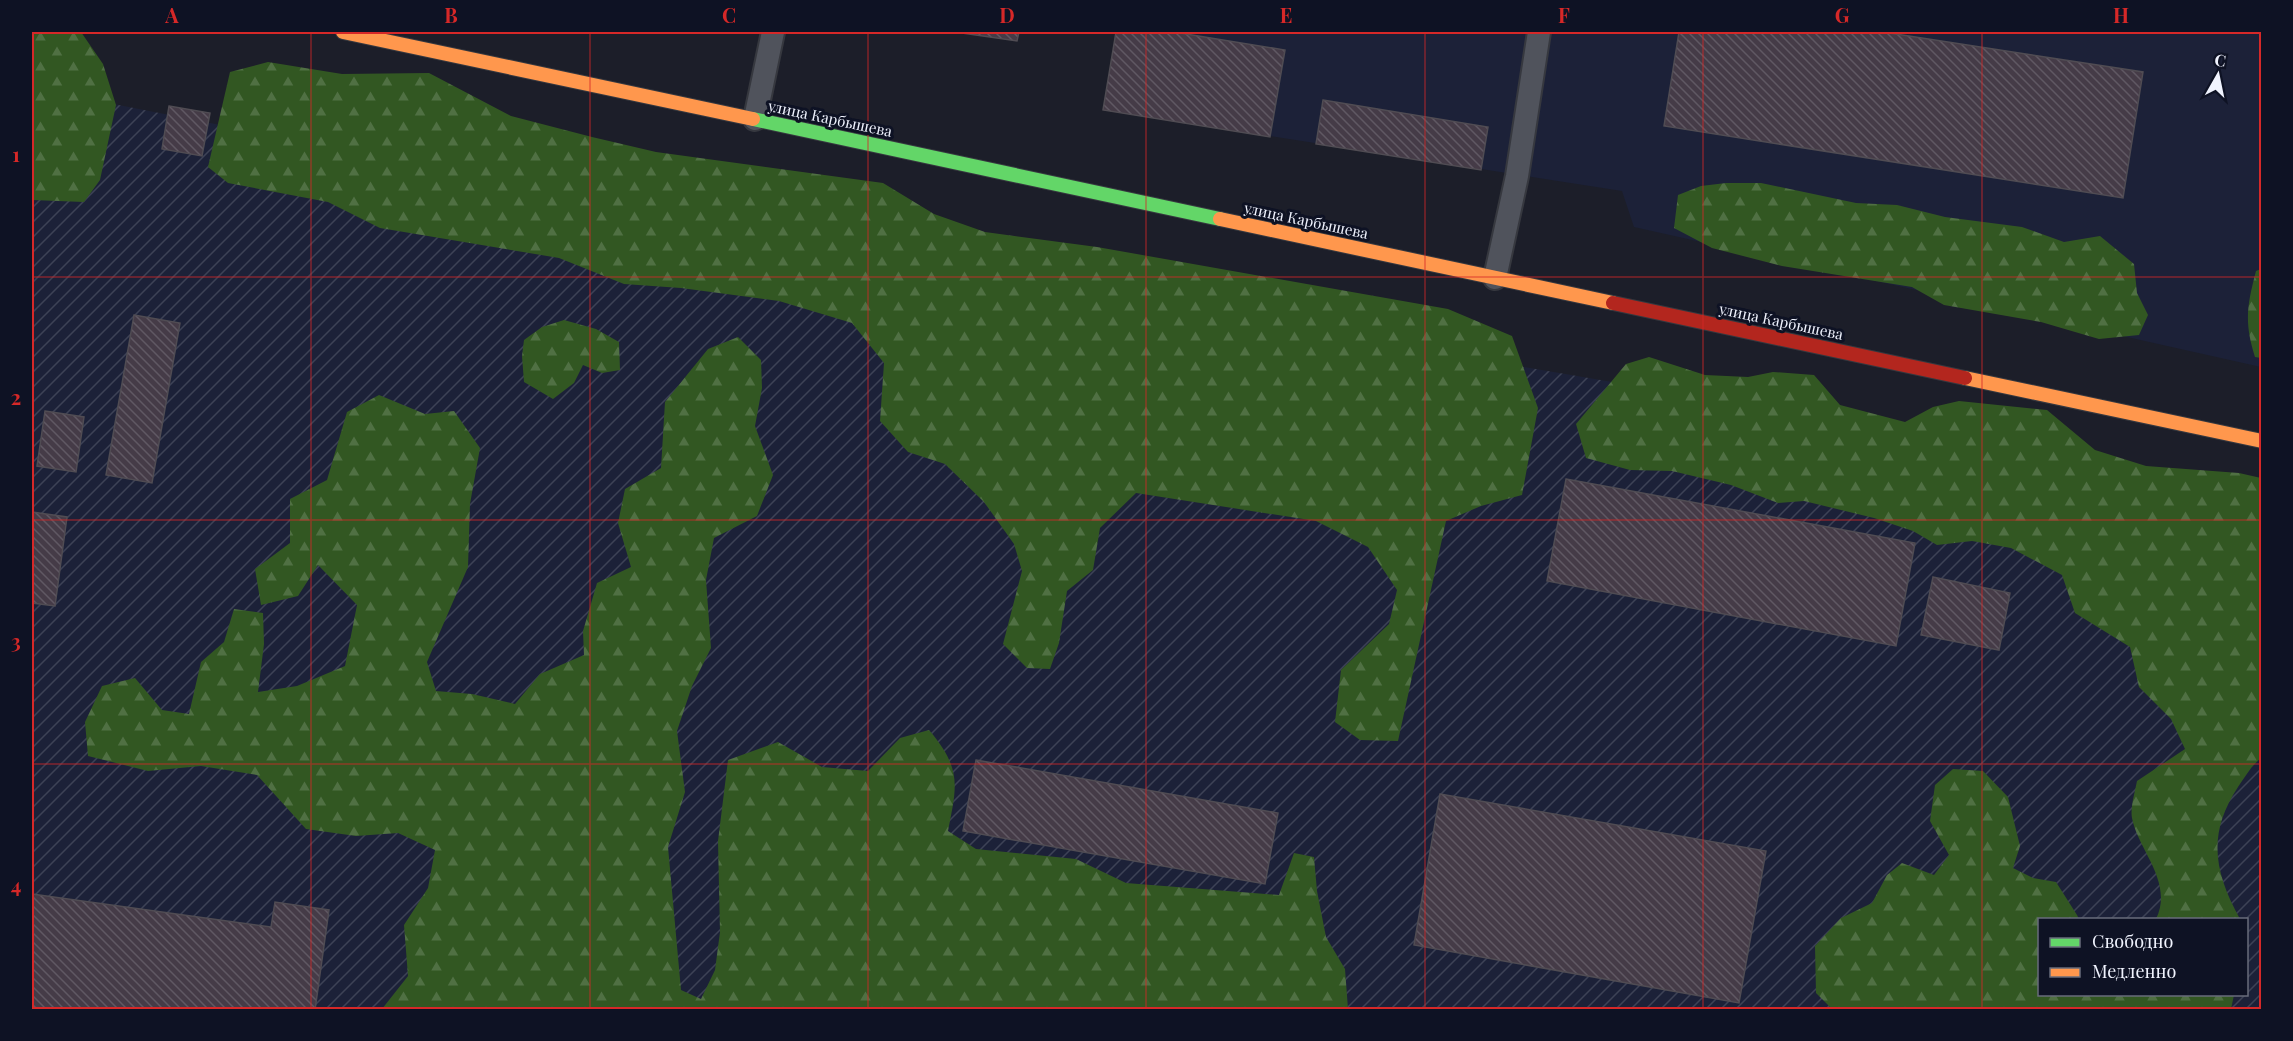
<svg xmlns="http://www.w3.org/2000/svg" width="2293" height="1041" viewBox="0 0 2293 1041" font-family="'Playfair Display',serif">
<style>
.built{fill:#1c2138}
.industrial{fill:url(#industrial-furrows);fill-rule:evenodd}
.forest{fill:url(#forest-firs)}
.building{fill:url(#building-back-hatch);stroke:#504c53;stroke-width:1.5}
.lines{fill:none;stroke-linecap:round;stroke-linejoin:round}
.lane-casing{stroke:#36383f;stroke-width:26}
.fast-casing{stroke:#36383f;stroke-width:16}
.slow-casing{stroke:#36383f;stroke-width:16}
.jam-casing{stroke:#36383f;stroke-width:16}
.lane{stroke:#50535c;stroke-width:22}
.fast{stroke:#63d668;stroke-width:14}
.slow{stroke:#ff974d;stroke-width:14}
.jam{stroke:#b3261e;stroke-width:14}
.grid{fill:none;stroke:#d62828;stroke-width:1.5;stroke-opacity:0.55}
.labels{text-anchor:middle;stroke-width:6;stroke-linejoin:round;paint-order:stroke}
.street-label{font-size:15px;fill:#f0f3fe;stroke:#0e1224}
.neatline{fill:none;stroke:#d62828;stroke-width:2}
.grid-label{font-size:20px;text-anchor:middle;font-weight:bold;fill:#d62828}
</style>
<defs>
<pattern id="industrial-furrows" width="10" height="10" patternUnits="userSpaceOnUse" patternTransform="scale(1.5)"><rect width="10" height="10" fill="#1c2138"/><path d="M-1 1l2-2M0 10L10 0M9 11l2-2" fill="none" stroke="#3d4256"/></pattern>
<pattern id="forest-firs" width="22" height="20" patternUnits="userSpaceOnUse" patternTransform="scale(1.5)"><rect width="22" height="20" fill="#325722"/><path d="M5 1l3.5 6h-7zM16 11l3.5 6h-7z" fill="#507043"/></pattern>
<pattern id="building-back-hatch" width="6" height="6" patternUnits="userSpaceOnUse" patternTransform="scale(1.5)"><rect width="6" height="6" fill="#453b47"/><path d="M-1 5l2 2M0 0l6 6M5-1l2 2" fill="none" stroke="#605863"/></pattern>
</defs>
<rect width="100%" height="100%" fill="#1c1e29"/>
<path class="built" d="M 1116,32 L 2261,32 L 2261,367 L 1634,227 L 1622,191 L 1103,110 Z"/>
<path class="industrial" d="M 32,88 L 643,208 L 1423,350 L 2261,492 L 2261,1009 L 32,1009 ZM 2040,920 L 2246,920 L 2246,994 L 2040,994 Z"/>
<path class="forest" d="M 32,32 L 81,32 L 103,64 L 116,105 L 100,180 L 84,202 L 32,200 Z
M 268,62 L 342,74 L 429,73 L 511,116 L 592,137 L 656,152 L 883,183 L 934,214 L 985,232 L 1097,247 L 1448,309 L 1512,336 L 1538,408 L 1522,495 L 1481,506 L 1446,521 L 1398,741 L 1360,740 L 1335,722 L 1341,670 L 1389,624 L 1397,590 L 1368,547 L 1316,521 L 1136,493 L 1100,528 L 1093,570 L 1067,591 L 1059,643 L 1050,669 L 1027,668 L 1003,644 L 1022,571 L 1014,544 L 984,502 L 945,464 L 908,452 L 880,421 L 884,363 L 852,323 L 779,301 L 681,288 L 624,284 L 559,258 L 380,228 L 328,202 L 228,183 L 208,167 L 230,72 Z
M 1726,183 L 1761,183 L 1856,203 L 1897,205 L 1945,217 L 2022,227 L 2064,242 L 2100,236 L 2134,264 L 2137,293 L 2148,315 L 2139,335 L 2099,339 L 2041,322 L 1944,305 L 1912,287 L 1782,266 L 1712,248 L 1674,228 L 1678,195 L 1701,186 Z
M 2261,269 L 2262,269 L 2261,358 L 2255,357 C 2244,322 2247,306 2256,271 Z
M 564,320 L 596,329 L 619,342 L 620,370 L 602,373 L 583,365 L 574,383 L 553,399 L 524,382 L 522,356 L 524,340 L 542,327 Z
M 738,337 L 761,360 L 762,388 L 755,426 L 773,475 L 757,516 L 714,538 L 706,580 L 711,648 L 692,686 L 677,731 L 685,792 L 668,847 L 681,990 L 701,999 L 715,970 L 720,932 L 718,841 L 728,760 L 778,742 L 822,767 L 868,771 L 900,738 L 929,730 C 962,769 957,785 948,831 L 976,849 L 1076,859 L 1126,883 L 1279,895 L 1294,853 L 1314,857 L 1317,891 L 1326,937 L 1345,969 L 1348,1009 L 382,1009 L 408,976 L 404,925 L 428,888 L 435,850 L 398,833 L 356,836 L 306,829 L 257,775 L 201,766 L 148,771 L 88,756 L 85,722 L 102,686 L 135,678 L 162,710 L 189,714 L 201,662 L 224,642 L 234,609 L 263,613 L 264,644 L 258,692 L 297,686 L 345,666 L 357,605 L 318,565 L 298,596 L 261,605 L 255,569 L 290,543 L 290,499 L 327,480 L 347,412 L 379,395 L 425,414 L 454,411 L 480,448 L 470,504 L 468,567 L 427,662 L 436,691 L 472,694 L 515,704 L 540,674 L 584,655 L 583,631 L 597,583 L 631,567 L 618,523 L 625,489 L 661,468 L 665,402 L 708,349 Z
M 1649,357 L 1705,375 L 1748,377 L 1773,372 L 1814,375 L 1840,405 L 1905,422 L 1933,407 L 1959,401 L 2047,410 L 2095,450 L 2146,466 L 2239,473 L 2261,478 L 2261,758 C 2251,766 2245,777 2238,787 C 2207,834 2214,872 2240,919 L 2156,919 C 2174,882 2138,850 2132,818 C 2130,808 2135,792 2137,781 L 2185,749 L 2171,719 L 2139,687 L 2130,647 L 2075,613 L 2062,575 L 2011,548 L 1972,541 L 1937,545 L 1913,531 L 1874,518 L 1804,501 L 1778,503 L 1731,485 L 1672,471 L 1630,470 L 1586,458 L 1576,424 L 1626,364 Z
M 1953,769 L 1983,771 L 2008,797 L 2020,846 L 2013,868 L 2033,878 L 2056,882 L 2077,915 L 2079,919 L 2040,920 L 2040,994 L 2234,995 L 2231,1009 L 1832,1009 L 1816,993 L 1815,946 L 1841,918 L 1872,903 L 1887,875 L 1902,863 L 1934,875 L 1949,855 L 1930,821 L 1935,785 Z"/>
<path class="building" d="M 955,32 L 1019,32 L 1017,41 Z
M 1116,32 L 1174,32 L 1285,50 L 1270,137 L 1103,110 Z
M 1679,32 L 1883,32 L 2143,72 L 2123,198 L 1664,126 Z
M 1323,100 L 1488,127 L 1481,170 L 1316,144 Z
M 169,106 L 210,113 L 202,156 L 162,149 Z
M 134,315 L 180,323 L 152,483 L 106,475 Z
M 45,411 L 84,417 L 76,472 L 37,466 Z
M 1566,479 L 1915,543 L 1896,646 L 1547,581 Z
M 32,512 L 67,517 L 55,606 L 32,603 Z
M 1933,577 L 2010,593 L 1999,650 L 1921,635 Z
M 976,760 L 1278,813 L 1265,884 L 963,831 Z
M 1440,794 L 1766,851 L 1739,1003 L 1414,945 Z
M 32,894 L 271,927 L 275,902 L 329,910 L 315,1010 L 32,1010 Z"/>
<g class="lines">
<g class="lane-casing">
<path id="lane" d="M 755,119 L 773,32
M 1495,278 L 1517,176 L 1539,32"/>
</g>
<g class="fast-casing">
<path id="fast" d="M 753,119 L 1220,219"/>
</g>
<g class="slow-casing">
<path id="slow" d="M 343,32 L 753,119
M 1220,219 L 1613,303
M 1965,378 L 2262,441"/>
</g>
<g class="jam-casing">
<path id="jam" d="M 1613,303 L 1965,378"/>
</g>
<use href="#lane" class="lane"/>
<use href="#fast" class="fast"/>
<use href="#slow" class="slow"/>
<use href="#jam" class="jam"/>
</g>
<path class="grid" d="M 311,32 L 311,1010M 590,32 L 590,1010M 868,32 L 868,1010M 1146,32 L 1146,1010M 1425,32 L 1425,1010M 1703,32 L 1703,1010M 1982,32 L 1982,1010M 32,277 L 2262,277M 32,520 L 2262,520M 32,764 L 2262,764"/>
<g class="labels">
<g class="street-label">
<text transform="translate(830 119) rotate(12)" y="5">улица Карбышева</text>
<text transform="translate(1306 221) rotate(12)" y="5">улица Карбышева</text>
<text transform="translate(1781 322) rotate(12)" y="5">улица Карбышева</text>
</g>
</g>
<rect width="2293" height="1041" fill="none" stroke="#0e1224" stroke-width="66"/>
<rect x="2038" y="918" width="210" height="78" fill="#0e1224" stroke="#686c7b" stroke-width="1.5"/>
<rect x="2050" y="938" width="30" height="9" fill="#63d668" stroke="#686c7b" stroke-width="1.5"/>
<text x="2092" y="948" font-size="18" fill="#f0f3fe">Свободно</text>
<rect x="2050" y="968" width="30" height="9" fill="#ff974d" stroke="#686c7b" stroke-width="1.5"/>
<text x="2092" y="978" font-size="18" fill="#f0f3fe">Медленно</text>
<g transform="translate(2218 75) rotate(9)" stroke="#0e1224" stroke-width="4.5" paint-order="stroke">
<path d="M0-4.5L10 22L0 15L-10 22Z" fill="#f0f3fe"/>
<text y="-9" font-size="16" font-weight="bold" text-anchor="middle" fill="#f0f3fe">С</text>
</g>
<rect x="33" y="33" width="2227" height="975" class="neatline"/>
<g class="grid-label">
<text x="172" y="23">A</text>
<text x="451" y="23">B</text>
<text x="729" y="23">C</text>
<text x="1007" y="23">D</text>
<text x="1286" y="23">E</text>
<text x="1564" y="23">F</text>
<text x="1842" y="23">G</text>
<text x="2121" y="23">H</text>
<text x="16" y="162">1</text>
<text x="16" y="405">2</text>
<text x="16" y="649">3</text>
<text x="16" y="893">4</text>
</g>
</svg>
